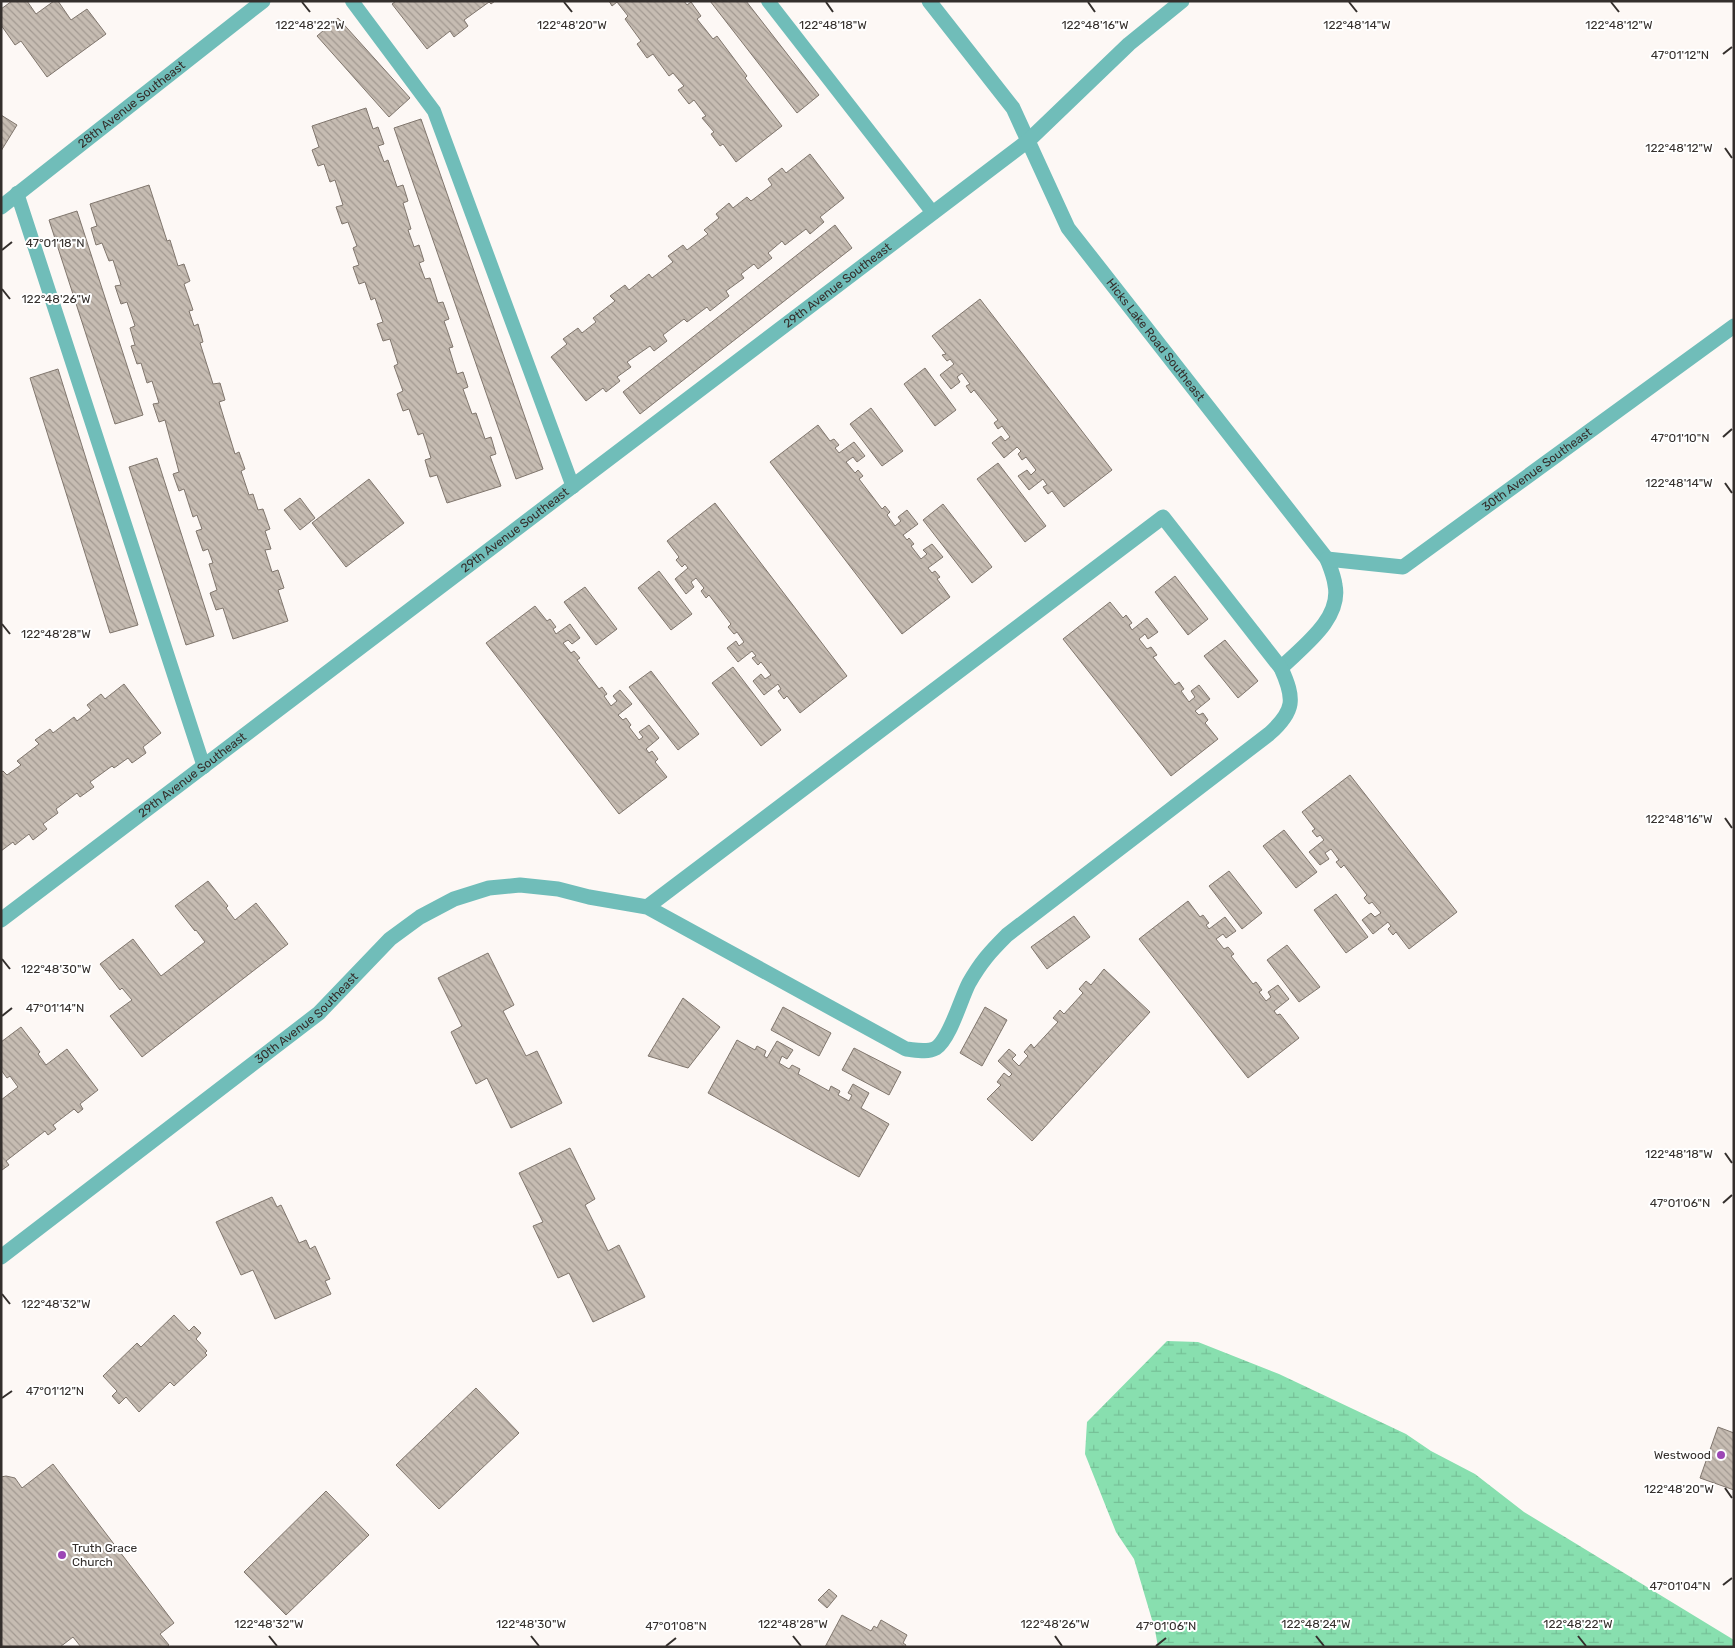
<svg xmlns="http://www.w3.org/2000/svg" width="1735" height="1648" viewBox="0 0 1735 1648" font-family="Rubik,sans-serif">
<style>
.wetland{fill:url(#wetland-marsh)}
.building{fill:url(#building-back-hatch);stroke:#80766d}
.lines{fill:none;stroke-linecap:round;stroke-linejoin:round}
.lane{stroke:#70bdb9;stroke-width:14}
.street{stroke:#70bdb9;stroke-width:15}
.ticks{fill:none;stroke:#342f2c;stroke-width:2}
.poi-dot{fill:#9c47b5;stroke:#fff;stroke-width:2}
.labels{text-anchor:middle;stroke-width:4;stroke-linejoin:round;paint-order:stroke}
.street-label{font-size:12px;fill:#342f2c;stroke:#fff}
.poi-label{font-size:12px;fill:#342f2c;stroke:#fff;text-anchor:end}
.ticks-label{font-size:12px;text-anchor:middle;fill:#342f2c;stroke:#fff;stroke-width:4;stroke-linejoin:round;paint-order:stroke}
</style>
<defs>
<pattern id="wetland-marsh" width="20" height="14" patternUnits="userSpaceOnUse" patternTransform="scale(1.25)"><rect width="20" height="14" fill="#88dfaf"/><path d="M1 5h8M5 5V1M11 12h8M15 12V8" fill="none" stroke="#76c097"/></pattern>
<pattern id="building-back-hatch" width="6" height="6" patternUnits="userSpaceOnUse" patternTransform="scale(1.25)"><rect width="6" height="6" fill="#c6bcb2"/><path d="M-1 5l2 2M0 0l6 6M5-1l2 2" fill="none" stroke="#a29991"/></pattern>
</defs>
<rect width="100%" height="100%" fill="#fdf8f5"/>
<path class="wetland" d="M 1167,1341 L 1198,1342 L 1279,1374 L 1406,1434 L 1431,1451 L 1475,1474 L 1524,1512 L 1734,1640 L 1734,1647 L 1158,1647 L 1155,1630 L 1134,1559 L 1116,1532 L 1085,1454 L 1087,1422 Z"/>
<path class="building" d="M 12,1 L 27,1 L 36,14 L 54,1 L 58,1 L 71,20 L 87,9 L 106,34 L 47,77 L 21,41 L 15,45 L 1,25 L 1,9 Z
M 396,1 L 495,1 L 491,4 L 489,2 L 464,20 L 468,26 L 454,37 L 450,31 L 427,49 L 392,4 Z
M 609,1 L 684,1 L 687,5 L 691,2 L 701,16 L 697,19 L 713,39 L 717,36 L 747,76 L 745,78 L 782,126 L 736,162 L 723,144 L 720,146 L 711,134 L 714,132 L 702,118 L 706,116 L 694,100 L 689,104 L 678,90 L 684,86 L 673,73 L 669,76 L 653,54 L 647,58 L 637,44 L 641,41 L 625,19 L 628,16 L 617,2 L 612,6 Z
M 710,1 L 746,1 L 819,95 L 797,113 Z
M 338,18 L 410,98 L 389,117 L 317,36 Z
M 366,108 L 373,129 L 378,127 L 384,144 L 378,146 L 384,162 L 388,160 L 397,187 L 403,185 L 408,201 L 403,203 L 411,229 L 408,230 L 414,247 L 419,245 L 424,261 L 419,263 L 425,279 L 430,278 L 438,303 L 443,302 L 449,319 L 444,321 L 453,347 L 449,348 L 457,374 L 463,372 L 468,387 L 463,389 L 472,414 L 476,413 L 485,439 L 491,437 L 496,454 L 490,456 L 501,486 L 447,503 L 437,475 L 430,477 L 425,460 L 431,458 L 423,433 L 418,435 L 409,409 L 403,411 L 397,394 L 403,391 L 394,366 L 398,364 L 390,339 L 383,341 L 377,324 L 383,322 L 375,298 L 371,300 L 365,282 L 359,284 L 353,267 L 359,265 L 353,248 L 357,246 L 348,222 L 342,224 L 336,207 L 343,205 L 335,180 L 330,182 L 324,164 L 318,166 L 312,150 L 319,147 L 312,126 Z
M 1,115 L 17,125 L 1,151 Z
M 421,119 L 543,469 L 516,479 L 394,128 Z
M 810,154 L 844,198 L 820,217 L 824,222 L 810,234 L 806,229 L 785,245 L 782,241 L 768,253 L 772,258 L 758,269 L 754,264 L 741,274 L 744,278 L 726,291 L 729,296 L 710,311 L 707,307 L 687,322 L 684,319 L 663,335 L 667,341 L 654,351 L 650,346 L 627,362 L 631,367 L 617,377 L 620,381 L 606,392 L 603,388 L 586,401 L 551,357 L 567,344 L 563,339 L 578,328 L 582,333 L 596,322 L 593,318 L 615,301 L 610,296 L 625,285 L 629,290 L 649,274 L 652,278 L 673,262 L 668,256 L 683,245 L 687,250 L 708,234 L 704,230 L 719,218 L 716,214 L 729,203 L 733,208 L 747,197 L 751,201 L 772,185 L 768,179 L 782,168 L 786,173 Z
M 149,185 L 167,241 L 170,240 L 178,266 L 184,264 L 190,281 L 184,284 L 193,310 L 189,311 L 194,326 L 198,324 L 203,342 L 200,343 L 213,384 L 220,383 L 225,400 L 219,402 L 235,454 L 239,452 L 245,469 L 241,471 L 249,495 L 253,494 L 258,510 L 263,509 L 270,529 L 265,531 L 271,549 L 265,550 L 272,572 L 278,570 L 284,588 L 278,590 L 288,621 L 233,639 L 223,608 L 216,610 L 210,593 L 217,590 L 209,564 L 213,563 L 208,549 L 203,551 L 196,531 L 202,529 L 197,515 L 193,517 L 184,489 L 179,491 L 173,474 L 179,472 L 165,420 L 159,422 L 153,404 L 159,403 L 152,381 L 147,383 L 141,363 L 137,364 L 131,346 L 135,345 L 130,328 L 135,326 L 127,302 L 121,304 L 115,286 L 121,285 L 113,260 L 109,261 L 102,243 L 96,245 L 91,228 L 97,226 L 90,204 Z
M 77,211 L 143,415 L 115,424 L 49,220 Z
M 835,225 L 852,248 L 640,414 L 623,392 Z
M 980,299 L 1112,470 L 1064,507 L 1052,491 L 1048,494 L 1043,487 L 1047,485 L 1043,479 L 1029,490 L 1018,476 L 1027,470 L 1031,475 L 1036,470 L 1026,457 L 1022,460 L 1018,454 L 1021,451 L 1017,447 L 1004,458 L 992,443 L 1001,436 L 1005,441 L 1010,437 L 1002,426 L 998,429 L 994,423 L 998,420 L 974,390 L 971,393 L 966,386 L 970,384 L 962,373 L 957,377 L 960,382 L 951,389 L 940,375 L 954,364 L 950,359 L 947,361 L 942,355 L 946,354 L 932,336 Z
M 925,368 L 956,410 L 935,426 L 904,384 Z
M 58,369 L 138,625 L 110,633 L 30,378 Z
M 871,408 L 903,451 L 882,466 L 850,424 Z
M 818,425 L 830,441 L 834,439 L 839,445 L 835,448 L 839,453 L 854,442 L 865,456 L 857,462 L 853,457 L 846,462 L 855,473 L 858,470 L 863,476 L 859,479 L 882,509 L 885,506 L 890,512 L 887,515 L 895,526 L 901,521 L 898,517 L 907,510 L 918,524 L 903,535 L 907,540 L 909,538 L 914,544 L 911,546 L 921,559 L 927,554 L 923,550 L 932,544 L 943,557 L 928,568 L 932,573 L 935,571 L 940,577 L 937,579 L 950,597 L 902,634 L 770,462 Z
M 157,458 L 214,636 L 186,645 L 129,467 Z
M 998,463 L 1046,526 L 1025,542 L 977,479 Z
M 369,479 L 404,523 L 346,567 L 312,523 Z
M 300,498 L 315,518 L 300,530 L 284,510 Z
M 715,503 L 847,676 L 800,713 L 787,696 L 784,699 L 778,691 L 781,689 L 778,684 L 764,695 L 753,681 L 761,674 L 765,679 L 771,675 L 761,662 L 758,665 L 752,658 L 756,656 L 752,651 L 738,662 L 727,648 L 736,641 L 739,646 L 744,642 L 737,632 L 734,634 L 728,627 L 731,624 L 709,595 L 706,598 L 701,591 L 704,588 L 696,578 L 691,582 L 694,587 L 686,594 L 675,579 L 688,568 L 685,564 L 682,567 L 676,560 L 679,557 L 667,541 Z
M 943,504 L 992,567 L 972,583 L 923,520 Z
M 659,571 L 692,614 L 671,630 L 638,588 Z
M 1175,576 L 1208,619 L 1188,635 L 1155,592 Z
M 585,587 L 617,629 L 596,645 L 564,602 Z
M 1110,602 L 1123,618 L 1126,615 L 1132,623 L 1129,625 L 1132,630 L 1147,618 L 1158,632 L 1148,639 L 1145,634 L 1139,639 L 1147,649 L 1151,647 L 1157,655 L 1153,657 L 1175,685 L 1179,682 L 1184,689 L 1181,691 L 1189,702 L 1195,697 L 1191,691 L 1199,685 L 1210,699 L 1195,711 L 1199,715 L 1203,713 L 1208,720 L 1205,723 L 1218,739 L 1171,776 L 1063,639 Z
M 535,606 L 547,621 L 550,619 L 556,627 L 553,629 L 556,634 L 570,624 L 580,638 L 572,644 L 568,640 L 563,643 L 571,653 L 574,651 L 580,658 L 577,660 L 599,689 L 602,687 L 607,694 L 604,696 L 611,706 L 617,701 L 613,696 L 620,690 L 632,704 L 618,715 L 623,720 L 626,718 L 631,725 L 629,727 L 639,740 L 643,737 L 639,732 L 649,725 L 659,738 L 646,749 L 649,753 L 652,751 L 658,759 L 655,762 L 667,777 L 619,814 L 486,643 Z
M 1225,640 L 1258,681 L 1238,698 L 1204,656 Z
M 733,667 L 781,730 L 761,746 L 712,683 Z
M 651,671 L 699,734 L 678,750 L 629,687 Z
M 124,684 L 161,733 L 143,747 L 146,753 L 132,763 L 128,758 L 114,768 L 112,766 L 90,782 L 94,787 L 80,797 L 77,793 L 56,809 L 58,813 L 43,824 L 47,829 L 33,840 L 29,834 L 15,845 L 13,842 L 1,851 L 1,772 L 3,771 L 7,775 L 21,765 L 17,761 L 39,744 L 35,740 L 50,729 L 53,733 L 74,717 L 77,721 L 91,710 L 87,705 L 101,694 L 105,699 Z
M 1350,775 L 1457,912 L 1409,949 L 1396,932 L 1393,935 L 1388,929 L 1391,926 L 1388,922 L 1373,934 L 1362,920 L 1371,913 L 1375,917 L 1381,913 L 1372,902 L 1369,904 L 1364,898 L 1367,895 L 1344,865 L 1341,868 L 1336,862 L 1339,860 L 1331,849 L 1325,853 L 1329,859 L 1320,865 L 1309,852 L 1324,840 L 1320,835 L 1317,837 L 1312,831 L 1315,829 L 1302,812 Z
M 1284,830 L 1317,872 L 1296,888 L 1263,846 Z
M 1229,871 L 1262,913 L 1242,929 L 1209,886 Z
M 208,881 L 228,906 L 226,908 L 235,920 L 256,903 L 288,944 L 142,1057 L 110,1016 L 132,1000 L 122,988 L 120,990 L 100,964 L 133,939 L 161,976 L 205,942 L 196,930 L 195,931 L 175,906 Z
M 1336,894 L 1368,937 L 1346,953 L 1314,910 Z
M 1188,901 L 1200,917 L 1203,915 L 1209,923 L 1206,925 L 1209,929 L 1225,917 L 1236,931 L 1226,938 L 1223,934 L 1216,939 L 1224,949 L 1228,947 L 1234,954 L 1231,956 L 1253,984 L 1256,982 L 1262,990 L 1259,992 L 1266,1001 L 1271,997 L 1268,992 L 1278,985 L 1289,999 L 1274,1011 L 1277,1015 L 1280,1014 L 1299,1038 L 1248,1078 L 1139,939 Z
M 1074,916 L 1090,937 L 1047,969 L 1031,947 Z
M 1287,945 L 1320,987 L 1299,1002 L 1267,960 Z
M 488,953 L 514,1005 L 503,1011 L 526,1056 L 537,1051 L 562,1103 L 511,1128 L 487,1078 L 476,1084 L 451,1032 L 462,1026 L 438,978 Z
M 1104,969 L 1150,1012 L 1032,1141 L 987,1099 L 1001,1085 L 997,1082 L 1004,1073 L 1009,1077 L 1012,1074 L 998,1061 L 1009,1049 L 1016,1055 L 1012,1059 L 1019,1066 L 1028,1056 L 1024,1052 L 1031,1044 L 1034,1048 L 1058,1022 L 1053,1018 L 1060,1010 L 1064,1014 L 1083,993 L 1079,989 L 1086,981 L 1091,985 Z
M 683,998 L 720,1027 L 688,1068 L 648,1056 Z
M 783,1007 L 831,1033 L 819,1056 L 771,1030 Z
M 985,1007 L 1007,1020 L 982,1066 L 960,1053 Z
M 21,1027 L 40,1052 L 38,1054 L 46,1065 L 67,1049 L 98,1090 L 80,1104 L 83,1109 L 78,1113 L 74,1109 L 53,1125 L 56,1129 L 48,1135 L 45,1131 L 6,1161 L 9,1165 L 2,1170 L 1,1100 L 18,1087 L 10,1076 L 7,1078 L 1,1070 L 1,1042 Z
M 737,1040 L 755,1050 L 757,1046 L 766,1051 L 764,1056 L 767,1058 L 777,1041 L 793,1050 L 787,1059 L 782,1056 L 779,1063 L 789,1069 L 792,1065 L 800,1069 L 798,1074 L 829,1091 L 831,1086 L 840,1091 L 838,1095 L 849,1101 L 852,1095 L 848,1093 L 853,1084 L 869,1093 L 861,1108 L 889,1124 L 859,1177 L 708,1093 Z
M 854,1048 L 901,1072 L 889,1095 L 842,1070 Z
M 570,1148 L 595,1199 L 585,1205 L 608,1251 L 619,1245 L 645,1297 L 593,1322 L 569,1273 L 558,1278 L 533,1226 L 543,1222 L 519,1173 Z
M 272,1197 L 277,1207 L 281,1205 L 299,1243 L 306,1240 L 310,1249 L 315,1246 L 330,1279 L 325,1281 L 331,1294 L 275,1319 L 253,1270 L 241,1275 L 216,1222 Z
M 174,1315 L 189,1331 L 194,1326 L 201,1333 L 196,1339 L 207,1351 L 205,1353 L 207,1355 L 174,1386 L 170,1382 L 139,1412 L 126,1397 L 119,1404 L 112,1396 L 117,1391 L 103,1376 L 137,1343 L 141,1347 Z
M 476,1388 L 519,1433 L 439,1509 L 396,1465 Z
M 1718,1427 L 1734,1433 L 1734,1490 L 1700,1478 Z
M 53,1464 L 174,1623 L 160,1634 L 169,1645 L 167,1647 L 81,1647 L 73,1637 L 60,1647 L 1,1647 L 1,1477 L 6,1476 L 15,1478 L 22,1488 Z
M 326,1491 L 369,1535 L 286,1615 L 244,1572 Z
M 829,1589 L 837,1596 L 827,1608 L 818,1600 Z
M 842,1615 L 871,1631 L 874,1626 L 877,1628 L 881,1620 L 907,1635 L 903,1643 L 906,1645 L 905,1647 L 825,1647 Z"/>
<g class="lines">
<path class="lane" d="M 352,1 L 434,111 L 573,487
M 768,1 L 933,213
M 17,193 L 204,767"/>
<g class="street">
<path id="s1" d="M 929,1 L 1013,108 L 1068,228 L 1327,559 C 1330,567 1334,576 1335,585 C 1342,619 1302,647 1281,668"/>
<path id="s2" d="M 1,207 L 263,1"/>
<path id="s3" d="M 1327,559 L 1403,567 L 1734,326"/>
<path id="s4" d="M 1,920 L 1029,140 L 1129,44 L 1182,1"/>
<path id="s5" d="M 1,1257 L 319,1013 L 390,939 L 420,917 L 454,899 L 489,888 L 520,885 L 558,889 L 589,897 L 647,907 L 906,1049 C 916,1050 927,1053 936,1048 C 950,1039 961,998 969,983 C 981,962 990,952 1007,935 L 1269,734 C 1295,711 1295,699 1281,668 L 1163,517 L 647,907"/>
</g>
</g>
<path class="ticks" d="M 302,2 L 310,12M 564,2 L 572,12M 826,2 L 833,12M 1088,2 L 1095,12M 1349,2 L 1357,12M 1611,2 L 1619,12M 1723,54 L 1732,47M 1725,148 L 1732,158M 2,250 L 12,242M 2,289 L 10,299M 1723,437 L 1732,429M 1725,483 L 1732,493M 2,624 L 10,634M 1725,818 L 1732,828M 2,959 L 10,969M 2,1016 L 12,1008M 1725,1153 L 1732,1163M 1723,1203 L 1732,1195M 2,1294 L 10,1304M 2,1398 L 12,1391M 1725,1488 L 1732,1498M 1723,1585 L 1732,1578M 269,1636 L 277,1646M 531,1636 L 539,1646M 793,1636 L 801,1646M 1055,1636 L 1062,1646M 1316,1636 L 1324,1646M 1578,1636 L 1586,1646M 666,1646 L 676,1638M 1156,1646 L 1166,1638"/>
<g class="poi-dot">
<circle cx="1721" cy="1455" r="5"/>
<circle cx="62" cy="1555" r="5"/>
</g>
<g class="labels">
<g class="street-label">
<text dy="4" stroke="none"><textPath href="#s2" startOffset="166">28th Avenue Southeast</textPath></text>
<text dy="4" stroke="none"><textPath href="#s4" startOffset="1050">29th Avenue Southeast</textPath></text>
<text dy="4" stroke="none"><textPath href="#s1" startOffset="410">Hicks Lake Road Southeast</textPath></text>
<text dy="4" stroke="none"><textPath href="#s3" startOffset="242">30th Avenue Southeast</textPath></text>
<text dy="4" stroke="none"><textPath href="#s4" startOffset="645">29th Avenue Southeast</textPath></text>
<text dy="4" stroke="none"><textPath href="#s4" startOffset="240">29th Avenue Southeast</textPath></text>
<text dy="4" stroke="none"><textPath href="#s5" startOffset="388">30th Avenue Southeast</textPath></text>
</g>
<g class="poi-label">
<text x="1711" y="1459">Westwood</text>
<text x="72" y="1552" text-anchor="start">Truth Grace<tspan x="72" dy="14">Church</tspan></text>
</g>
</g>
<g class="ticks-label">
<text x="572" y="29">122°48'20"W</text>
<text x="310" y="29">122°48'22"W</text>
<text x="833" y="29">122°48'18"W</text>
<text x="1095" y="29">122°48'16"W</text>
<text x="1357" y="29">122°48'14"W</text>
<text x="1619" y="29">122°48'12"W</text>
<text x="1680" y="59">47°01'12"N</text>
<text x="1679" y="152">122°48'12"W</text>
<text x="55" y="247">47°01'18"N</text>
<text x="56" y="303">122°48'26"W</text>
<text x="1680" y="442">47°01'10"N</text>
<text x="1679" y="487">122°48'14"W</text>
<text x="56" y="638">122°48'28"W</text>
<text x="1679" y="823">122°48'16"W</text>
<text x="56" y="973">122°48'30"W</text>
<text x="55" y="1012">47°01'14"N</text>
<text x="1679" y="1158">122°48'18"W</text>
<text x="1680" y="1207">47°01'06"N</text>
<text x="56" y="1308">122°48'32"W</text>
<text x="55" y="1395">47°01'12"N</text>
<text x="1679" y="1493">122°48'20"W</text>
<text x="1680" y="1590">47°01'04"N</text>
<text x="269" y="1628">122°48'32"W</text>
<text x="531" y="1628">122°48'30"W</text>
<text x="793" y="1628">122°48'28"W</text>
<text x="1055" y="1628">122°48'26"W</text>
<text x="1316" y="1628">122°48'24"W</text>
<text x="1578" y="1628">122°48'22"W</text>
<text x="676" y="1630">47°01'08"N</text>
<text x="1166" y="1630">47°01'06"N</text>
</g>
<rect width="1735" height="1648" fill="none" stroke="#342f2c" stroke-width="5"/>
</svg>
